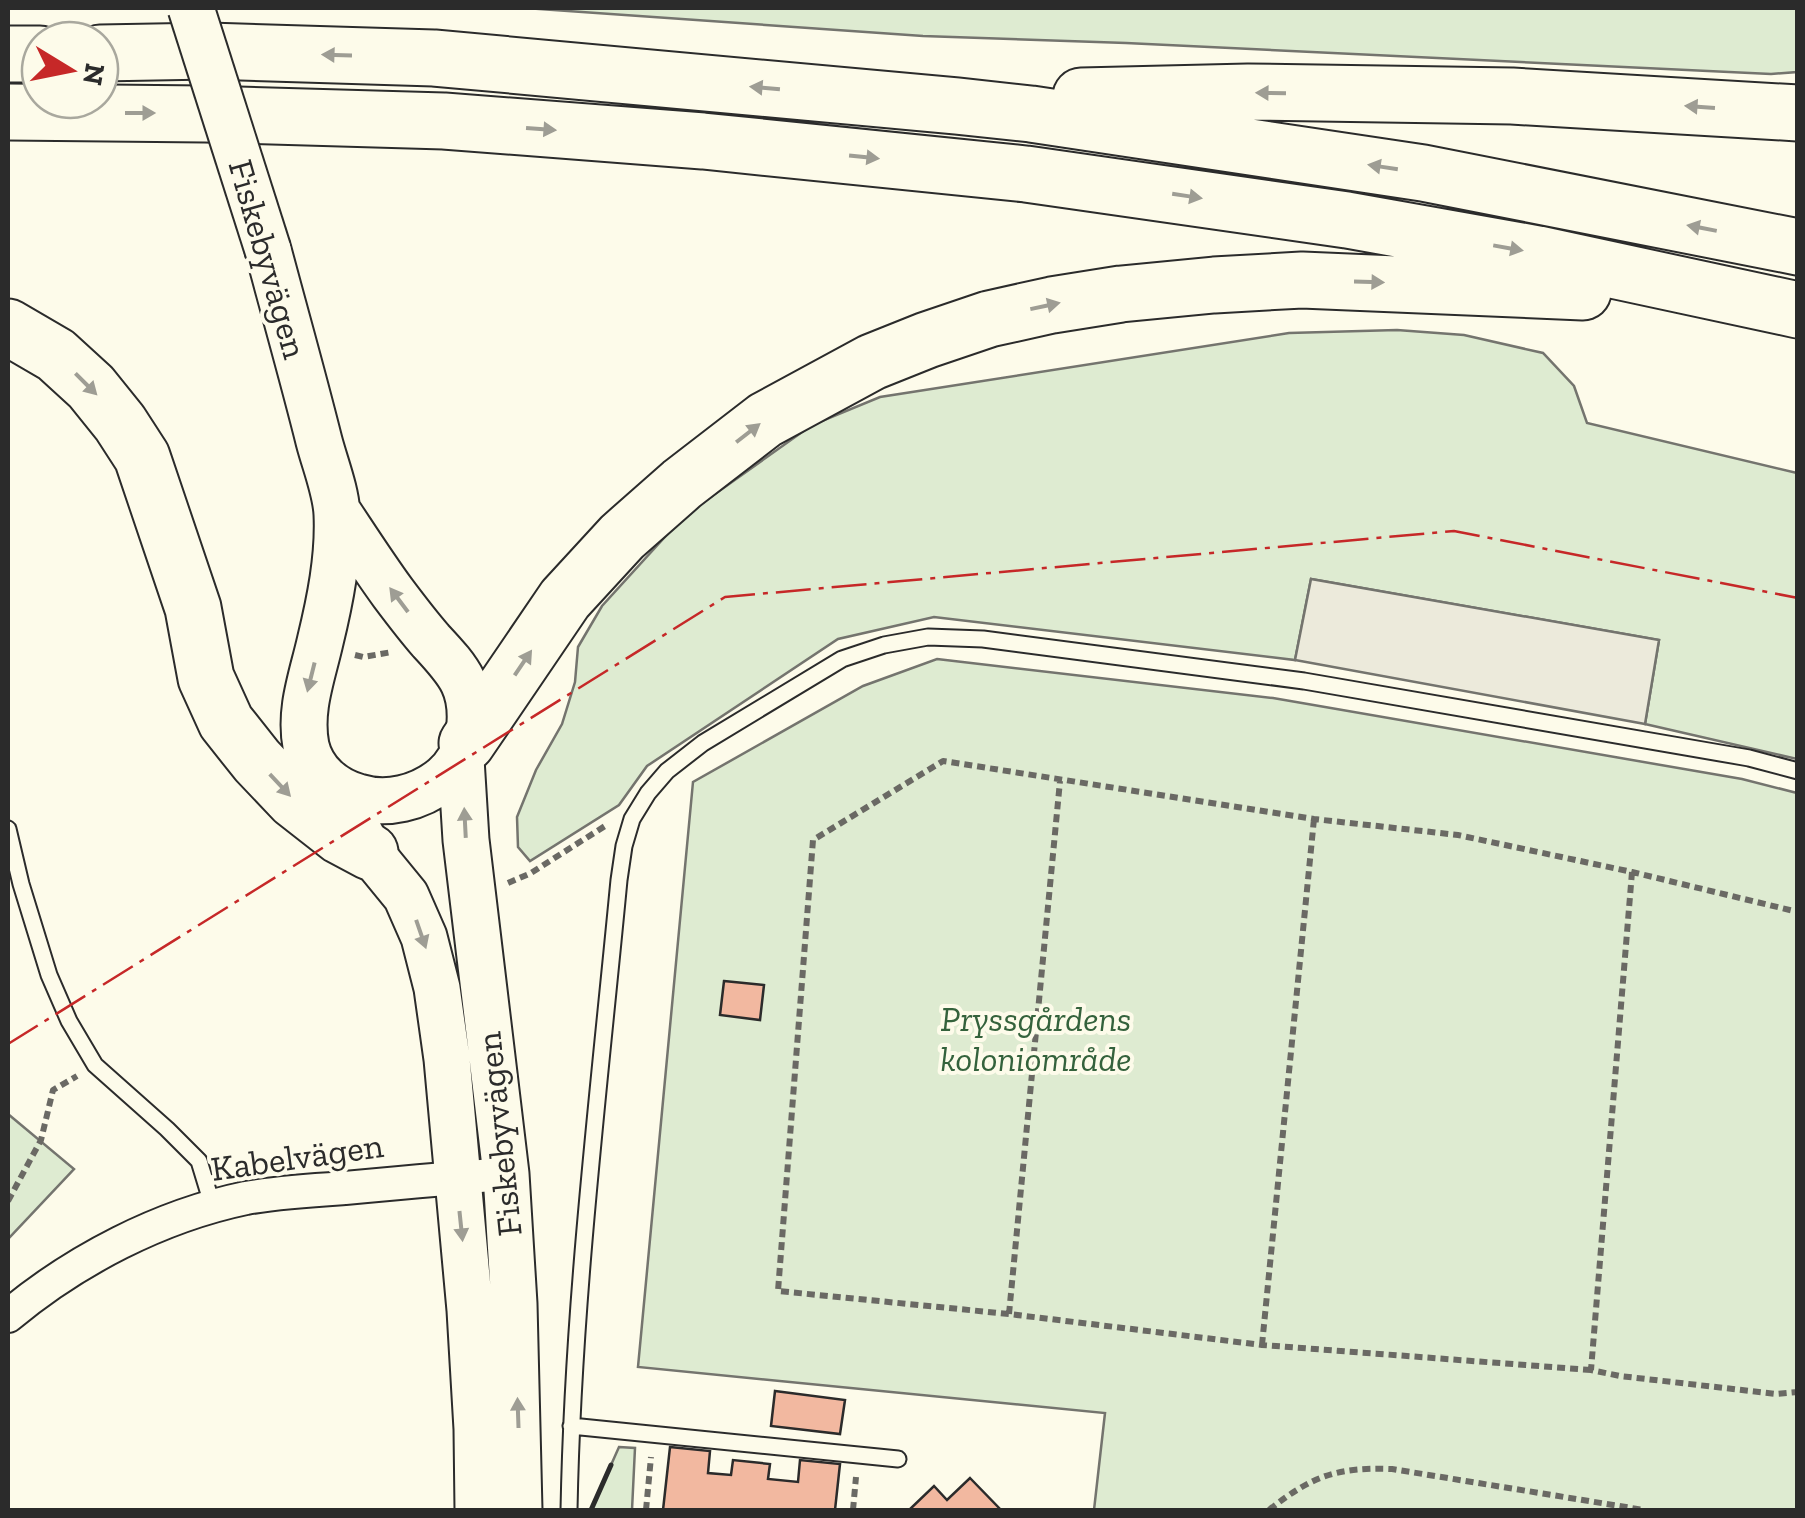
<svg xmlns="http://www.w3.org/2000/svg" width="1805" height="1518" viewBox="0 0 1805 1518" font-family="'Zilla Slab',serif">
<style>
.green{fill:#deebd1;stroke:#74746e;stroke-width:2.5}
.parking{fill:#eceadb;stroke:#74746e;stroke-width:2.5}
.building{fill:#f2b8a0;stroke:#2b2b2b;stroke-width:2.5}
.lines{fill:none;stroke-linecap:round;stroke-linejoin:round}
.lane-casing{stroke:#2b2b2b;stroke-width:19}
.street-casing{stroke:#2b2b2b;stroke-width:36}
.secondary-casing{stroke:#2b2b2b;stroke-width:49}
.highway-casing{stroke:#2b2b2b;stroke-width:59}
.path{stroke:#6a6964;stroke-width:6;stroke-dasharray:8 5;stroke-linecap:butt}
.lane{stroke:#fdfbea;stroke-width:15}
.street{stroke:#fdfbea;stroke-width:32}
.secondary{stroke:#fdfbea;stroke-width:45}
.highway{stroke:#fdfbea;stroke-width:55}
.secondary-bridge-casing{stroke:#2b2b2b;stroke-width:49;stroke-linecap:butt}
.secondary-bridge{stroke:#fdfbea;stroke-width:45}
.wall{stroke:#2b2b2b;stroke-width:5}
.power{stroke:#c62828;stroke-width:2.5;stroke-dasharray:35 8 5 8;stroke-linecap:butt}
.oneway{fill:#9e9d94}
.labels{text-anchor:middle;stroke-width:8;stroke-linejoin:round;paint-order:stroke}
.street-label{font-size:35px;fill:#2b2b2b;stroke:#fdfbea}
.park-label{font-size:35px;font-style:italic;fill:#34623c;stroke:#fdfbea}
</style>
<rect width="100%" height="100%" fill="#fdfbea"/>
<path class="green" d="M 525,8 L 1797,8 L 1797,72 L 1771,74 L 1126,43 L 923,36 Z
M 1397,330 L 1464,335 L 1543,353 L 1574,386 L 1587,423 L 1797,473 L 1797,759 L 1645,724 L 1659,640 L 1311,579 L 1295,660 L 934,617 L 838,639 L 647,766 L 619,805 L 530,861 L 518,847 L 517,817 L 536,770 L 562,724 L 575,682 L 578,647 L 602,606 L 684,516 L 812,425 L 880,397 L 1289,333 Z
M 937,659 L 1273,698 L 1742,779 L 1797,793 L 1797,1510 L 1094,1510 L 1105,1413 L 638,1367 L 693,782 L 863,686 Z
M 8,1114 L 74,1169 L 8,1239 Z
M 619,1447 L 635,1448 L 632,1510 L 591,1510 Z"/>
<path class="parking" d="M 1311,579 L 1659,640 L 1645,724 L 1295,660 Z"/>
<path class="building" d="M 724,981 L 764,985 L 760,1020 L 720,1015 Z
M 775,1391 L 845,1400 L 840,1434 L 771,1426 Z
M 670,1447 L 710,1451 L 708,1473 L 731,1475 L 733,1460 L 770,1464 L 768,1479 L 798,1482 L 800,1460 L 840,1464 L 835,1510 L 663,1510 Z
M 970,1478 L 1001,1510 L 909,1510 L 934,1486 L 947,1500 Z"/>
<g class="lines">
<g class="lane-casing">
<path id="lane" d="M 8,829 L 21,884 L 49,975 L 69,1021 L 95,1065 L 167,1129 L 199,1161 L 213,1207
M 571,1426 L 898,1459
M 569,1510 C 573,1300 599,1090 619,880 L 624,846 L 632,819 L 648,793 L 667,771 L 703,743 L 842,659 L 884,645 L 928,637 L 983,639 L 1304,681 L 1749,758 L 1798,771"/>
</g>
<g class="street-casing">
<path id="street" d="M 8,1316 C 75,1260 160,1216 246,1198 C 279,1192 313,1190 345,1188 C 399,1183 453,1178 506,1174"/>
</g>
<g class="secondary-casing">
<path id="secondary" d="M 268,250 C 285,314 303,377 319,441 C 325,464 336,491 337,514 C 339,557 330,601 320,642 C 312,677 299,710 306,746 C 312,772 333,790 358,797 C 387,806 419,798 443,779 C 457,767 466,752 469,734 C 475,689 460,672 431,641 C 418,626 405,609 393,593 C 374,567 356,539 338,512
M 461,759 L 466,840 L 506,1174 L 514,1304 L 519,1510
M 355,824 L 370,852 L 406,896 L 424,937 L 437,988 L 447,1059 L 470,1310 L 477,1429 L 478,1510"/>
</g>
<g class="highway-casing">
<path id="highway" d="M 100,53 L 209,51 L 434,58 L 957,106 L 1031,114 L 1423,173 L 1798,247
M 8,54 L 40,54
M 1081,96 L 1248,92 L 1512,96 L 1798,113
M 8,112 L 205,114 L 444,121 L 703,141 L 1026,174 L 1347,220 L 1538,254 L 1798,310
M 8,327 L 56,355 L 91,387 L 120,423 L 142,457 L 193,608 L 206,678 L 226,722 L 257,761 L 294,800 L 340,836 L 370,852
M 467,743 L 565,599 L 622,537 L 682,484 L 765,420 L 872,362 L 927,340 L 989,319 L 1052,305 L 1121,294 L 1214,285 L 1302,280 L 1583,292"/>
</g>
<path class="path" d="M 355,655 L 363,657 L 392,652
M 1632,872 L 1591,1370 L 1620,1376 L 1776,1394 L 1798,1392
M 508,883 L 531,873 L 605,826
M 8,1201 L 41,1140 L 53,1090 L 77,1076
M 1009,1314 L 1060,781
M 1262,1345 L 1314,819
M 1591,1370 L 1262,1345 L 1009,1314 L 778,1291 L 813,840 L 943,761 L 1314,819 L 1458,835 L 1632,872 L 1798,912
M 646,1510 L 651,1457
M 853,1510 L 856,1477
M 1269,1510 C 1312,1476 1336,1467 1392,1469 L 1644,1510"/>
<use href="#lane" class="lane"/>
<use href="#street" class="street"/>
<use href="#secondary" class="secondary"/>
<use href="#highway" class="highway"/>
<g class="secondary-bridge-casing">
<path id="secondary-bridge" d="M 191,8 L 268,250"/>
</g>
<use href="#secondary-bridge" class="secondary-bridge"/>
<path class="wall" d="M 591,1510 L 611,1465"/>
<path class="power" d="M 8,1044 L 725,597 L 1454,531 L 1798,598"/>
</g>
<defs><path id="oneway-solid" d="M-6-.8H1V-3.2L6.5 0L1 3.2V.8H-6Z" transform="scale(2.5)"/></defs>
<g class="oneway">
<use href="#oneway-solid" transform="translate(337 55) rotate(-178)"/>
<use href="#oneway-solid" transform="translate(765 88) rotate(-175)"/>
<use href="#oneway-solid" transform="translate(1271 93) rotate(-179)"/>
<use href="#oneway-solid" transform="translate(1700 107) rotate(-176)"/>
<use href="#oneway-solid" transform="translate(140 113)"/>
<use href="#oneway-solid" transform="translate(541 129) rotate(4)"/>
<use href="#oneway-solid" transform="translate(864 157) rotate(6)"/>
<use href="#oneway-solid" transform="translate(1383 167) rotate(-171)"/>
<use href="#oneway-solid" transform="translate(1187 196) rotate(9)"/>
<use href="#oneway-solid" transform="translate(1702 228) rotate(-169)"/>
<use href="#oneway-solid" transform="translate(1508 248) rotate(10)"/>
<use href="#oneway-solid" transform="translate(1369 282) rotate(2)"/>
<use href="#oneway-solid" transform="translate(1045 306) rotate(-12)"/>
<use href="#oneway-solid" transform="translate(86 384) rotate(45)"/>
<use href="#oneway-solid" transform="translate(748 433) rotate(-38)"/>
<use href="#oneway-solid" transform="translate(399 600) rotate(-127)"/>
<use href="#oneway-solid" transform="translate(523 663) rotate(-56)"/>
<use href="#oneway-solid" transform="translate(311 677) rotate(104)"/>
<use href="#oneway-solid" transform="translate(280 785) rotate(47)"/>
<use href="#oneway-solid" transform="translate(465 823) rotate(-93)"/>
<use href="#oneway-solid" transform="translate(421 934) rotate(71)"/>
<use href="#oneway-solid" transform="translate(461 1226) rotate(84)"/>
<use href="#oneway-solid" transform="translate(518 1413) rotate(-92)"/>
</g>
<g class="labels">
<g class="street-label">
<text transform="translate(268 259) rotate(74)" y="12">Fiskebyvägen</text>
<text transform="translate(499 1134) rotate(-96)" y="12">Fiskebyvägen</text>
<text transform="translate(297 1157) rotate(-8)" y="12">Kabelvägen</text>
</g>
<g class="park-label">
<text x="1036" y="1031">Pryssgårdens<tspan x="1036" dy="40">koloniområde</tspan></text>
</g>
</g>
<rect width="1805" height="1518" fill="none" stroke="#2b2b2b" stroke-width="20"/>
<g transform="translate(70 70) rotate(100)"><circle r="48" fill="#fdfbea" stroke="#a9a89e" stroke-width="2.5"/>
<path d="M0-8L18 38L0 25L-18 38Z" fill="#c62828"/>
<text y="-15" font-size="28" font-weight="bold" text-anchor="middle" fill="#2b2b2b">N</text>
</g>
</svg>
